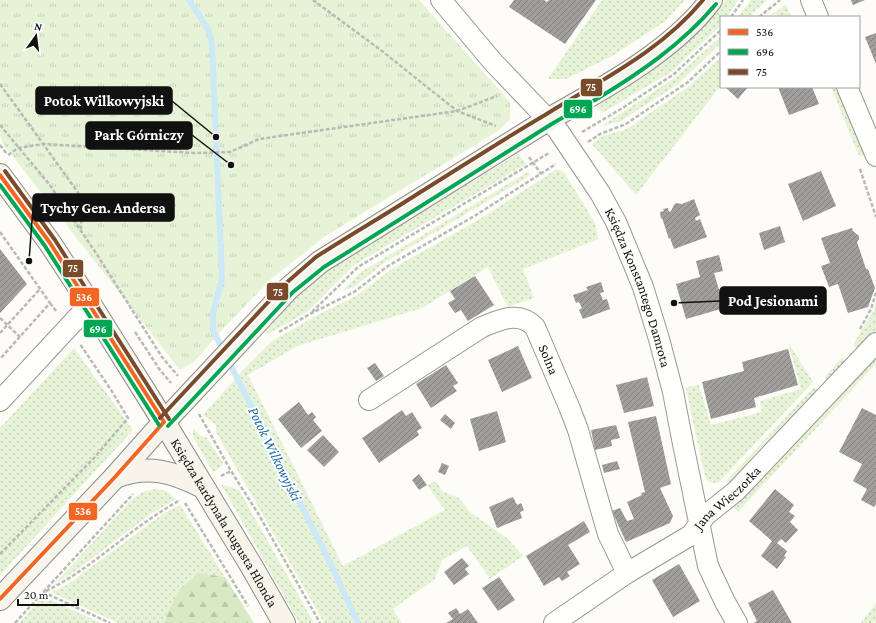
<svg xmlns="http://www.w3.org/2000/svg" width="876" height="623" viewBox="0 0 876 623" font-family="'Crimson Pro',serif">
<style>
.grass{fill:url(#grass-dots)}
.forest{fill:url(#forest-firs)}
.park{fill:url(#park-tufts)}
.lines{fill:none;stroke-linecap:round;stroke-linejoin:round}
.stream{stroke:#cde8f7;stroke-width:6}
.building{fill:url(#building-hatch)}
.street-casing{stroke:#979795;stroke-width:22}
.secondary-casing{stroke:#8e8d8b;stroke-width:24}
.path{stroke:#b9b9b8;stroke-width:2.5;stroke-dasharray:4 2;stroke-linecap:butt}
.street{stroke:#fffffe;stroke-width:20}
.secondary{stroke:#f6f4eb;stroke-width:22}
.bus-1-casing{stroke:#fff;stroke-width:7}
.bus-2-casing{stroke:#fff;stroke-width:7}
.bus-3-casing{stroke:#fff;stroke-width:7}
.bus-1{stroke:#f26522;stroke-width:4}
.bus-2{stroke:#00a651;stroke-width:4}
.bus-3{stroke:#7a4b2a;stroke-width:4}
.labels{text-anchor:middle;stroke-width:4;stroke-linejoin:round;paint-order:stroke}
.street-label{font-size:14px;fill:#111;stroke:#fff}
.water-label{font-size:15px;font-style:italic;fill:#1768a6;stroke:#fff}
.leader{fill:none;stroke:#111;stroke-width:1.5}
.callout-dot{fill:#111;stroke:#fff;stroke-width:1.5}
.callout{fill:#111;stroke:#111;stroke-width:1.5}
.callout-label{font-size:15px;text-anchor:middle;font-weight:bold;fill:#fff}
.line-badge{stroke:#fff;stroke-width:1.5}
.badge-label{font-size:11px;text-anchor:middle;font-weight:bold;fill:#fff}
</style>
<defs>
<pattern id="grass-dots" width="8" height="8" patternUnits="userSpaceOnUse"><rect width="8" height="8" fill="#e7f3d7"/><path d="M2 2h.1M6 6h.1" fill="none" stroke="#c5cfb8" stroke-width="1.8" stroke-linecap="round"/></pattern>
<pattern id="forest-firs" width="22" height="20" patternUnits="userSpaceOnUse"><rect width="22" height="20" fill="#d8eac5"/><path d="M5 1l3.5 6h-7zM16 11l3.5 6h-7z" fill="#b8c8a8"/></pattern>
<pattern id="park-tufts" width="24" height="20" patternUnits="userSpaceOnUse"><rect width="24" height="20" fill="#e7f3d7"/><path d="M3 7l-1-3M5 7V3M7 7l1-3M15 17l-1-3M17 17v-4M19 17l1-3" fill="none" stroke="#c5cfb8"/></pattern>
<pattern id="building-hatch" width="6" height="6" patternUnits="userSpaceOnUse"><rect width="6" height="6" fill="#a19f9c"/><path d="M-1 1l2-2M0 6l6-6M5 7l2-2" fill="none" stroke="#82807e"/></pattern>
</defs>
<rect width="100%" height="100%" fill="#fdfcf7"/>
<path class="grass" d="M 602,0 L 685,0 L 664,22 L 612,56 L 566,79 L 548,79 Z
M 726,0 L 738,0 L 727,17 L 721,17 L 721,25 L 671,72 L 602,113 L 595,104 L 665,58 L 700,31 Z
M 751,0 L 767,0 L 749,17 L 738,17 Z
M 786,4 L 791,17 L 780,17 L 775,13 L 771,17 L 769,17 Z
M 721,36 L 721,43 L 678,84 L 621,121 L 600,127 L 675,78 Z
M 721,57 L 721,85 L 636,195 L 592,144 L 602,136 L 627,129 L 688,87 Z
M 831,87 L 838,87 L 865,152 L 863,156 L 859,156 Z
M 518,154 L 526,164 L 354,265 L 307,312 L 268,334 L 265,332 L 309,284 L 335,266 L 405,221 Z
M 557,169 L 564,172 L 595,223 L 598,239 L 523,269 L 534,298 L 508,307 L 488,267 L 422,308 L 297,346 L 248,375 L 343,566 L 445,510 L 427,485 L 436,481 L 442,491 L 459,498 L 470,512 L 508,539 L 523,556 L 490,579 L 467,546 L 442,560 L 435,579 L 393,609 L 402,623 L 324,623 L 216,432 L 216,425 L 203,415 L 244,369 L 271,342 L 314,317 L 356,296 L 392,269 L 480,219 Z
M 528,172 L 531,175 L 384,263 L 354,287 L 343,290 L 361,272 Z
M 876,302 L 876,330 L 859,350 L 853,345 L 874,310 Z
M 788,342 L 813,382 L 718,483 L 709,482 L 705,476 L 686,389 L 687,387 L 699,385 L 711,425 L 762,412 L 760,401 L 801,389 Z
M 74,348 L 133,430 L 0,575 L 0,428 Z
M 876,355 L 876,364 L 738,512 L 733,507 Z
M 842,357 L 847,361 L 828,381 L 825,377 Z
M 814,387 L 818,391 L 731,482 L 726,481 Z
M 193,428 L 199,435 L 207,438 L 223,463 L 221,467 L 213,472 L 193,437 Z
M 221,484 L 239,490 L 314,623 L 299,623 Z
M 156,489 L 166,491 L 176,499 L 149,515 L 78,569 L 54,585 L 132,499 L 145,491 Z
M 180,505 L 225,577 L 199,573 L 166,614 L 166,623 L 118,623 L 51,592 L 67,585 L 163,514 Z
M 40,599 L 49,599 L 101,623 L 19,623 Z
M 876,603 L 876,623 L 861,623 Z"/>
<path class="forest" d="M 199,573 L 225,577 L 254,623 L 166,623 L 166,615 L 181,588 Z"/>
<path class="park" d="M 0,0 L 419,0 L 510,102 L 510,119 L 498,131 L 325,236 L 270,280 L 221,331 L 194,362 L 180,370 L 3,144 L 0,135 Z"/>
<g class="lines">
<path class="stream" d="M 189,0 L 208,29 L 212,44 L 222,279 L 213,313 L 213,330 L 224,352
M 228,360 L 333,569 L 358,623"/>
</g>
<path class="building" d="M 514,0 L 544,0 L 547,2 L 549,0 L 596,0 L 565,44 L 509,7 Z
M 851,0 L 865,0 L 853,5 Z
M 876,33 L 876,64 L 865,37 Z
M 725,87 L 748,87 L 738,99 Z
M 778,87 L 812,87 L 819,104 L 789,115 Z
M 821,171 L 836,206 L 803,221 L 788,184 Z
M 694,199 L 700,215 L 695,218 L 696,221 L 700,219 L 707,237 L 674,249 L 670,238 L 669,239 L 662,218 L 661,219 L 660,212 L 664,211 L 663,209 L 668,208 L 669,212 L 671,211 L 674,205 L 676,203 L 682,204 Z
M 780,226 L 785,242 L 764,250 L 759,233 Z
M 852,228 L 853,231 L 859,236 L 859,239 L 857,242 L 866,269 L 868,269 L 875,288 L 868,307 L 848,313 L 838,284 L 829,287 L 821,266 L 830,263 L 821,238 Z
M 0,249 L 27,284 L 0,313 Z
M 719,255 L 723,271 L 714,273 L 720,293 L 727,291 L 731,306 L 686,319 L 676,284 L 700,277 L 696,261 Z
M 475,276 L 494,305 L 468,321 L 461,310 L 455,313 L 448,303 L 455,299 L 450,291 Z
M 601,282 L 604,292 L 600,293 L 603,300 L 607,299 L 610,309 L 583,319 L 579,310 L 582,308 L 579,302 L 576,303 L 573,295 L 588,290 L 586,287 Z
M 518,346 L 532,378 L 502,392 L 488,360 Z
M 788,349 L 798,385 L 754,398 L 756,407 L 711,419 L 702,382 L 744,371 L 742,362 Z
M 375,363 L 384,376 L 376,381 L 367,368 Z
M 446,365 L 458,383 L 453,386 L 457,391 L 431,408 L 416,384 Z
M 647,377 L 654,406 L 624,413 L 616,385 Z
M 299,402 L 308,415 L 312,412 L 316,417 L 313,420 L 322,431 L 301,448 L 278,419 Z
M 862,408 L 876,415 L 876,504 L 874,507 L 861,500 L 867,489 L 853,481 L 862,464 L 839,452 Z
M 402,410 L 406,416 L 412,412 L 422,428 L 417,431 L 419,435 L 379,463 L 362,438 Z
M 497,411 L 506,442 L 479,451 L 470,419 Z
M 445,414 L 455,423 L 451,429 L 440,420 Z
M 656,416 L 671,484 L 660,488 L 673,516 L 670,523 L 626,542 L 612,511 L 620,508 L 627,521 L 634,519 L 627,502 L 642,495 L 641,493 L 645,492 L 628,422 Z
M 616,425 L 620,438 L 611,440 L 612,446 L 595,450 L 591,430 Z
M 323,435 L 339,452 L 324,467 L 307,450 Z
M 617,461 L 620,469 L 604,473 L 602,465 Z
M 442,463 L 449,466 L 445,475 L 438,472 Z
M 419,474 L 427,485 L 419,490 L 412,480 Z
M 775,489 L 794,505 L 789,512 L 795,516 L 790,522 L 798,530 L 786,543 L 781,539 L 777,543 L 787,551 L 784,556 L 786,557 L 777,569 L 761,556 L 772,541 L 749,521 Z
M 513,497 L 517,505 L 521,503 L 524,510 L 520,512 L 522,518 L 497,528 L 489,507 Z
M 584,521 L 590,532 L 568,545 L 580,564 L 567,572 L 570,576 L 562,581 L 559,577 L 544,586 L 526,556 Z
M 462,558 L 469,566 L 465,569 L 469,574 L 454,585 L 444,572 Z
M 679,564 L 700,601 L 673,617 L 652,580 Z
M 499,577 L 515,600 L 498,611 L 482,588 Z
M 773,590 L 792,623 L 754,623 L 757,621 L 748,603 Z
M 456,608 L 460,614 L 468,609 L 478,623 L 446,623 L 453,619 L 448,613 Z"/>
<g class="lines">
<g class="street-casing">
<g id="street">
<path id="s1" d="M 441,0 L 493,62 L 557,129 L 600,193 L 616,222 L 643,287 L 659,339 L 673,392 L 683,444 L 708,566 L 725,602 L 737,623"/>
<path d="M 811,0 L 818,17"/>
<path d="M 847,87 L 876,156"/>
<path id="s2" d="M 369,400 L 482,327 C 500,320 519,310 535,327 L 570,409 L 578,430 L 608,534 L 627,573"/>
<path d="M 0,401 L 90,304"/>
<path id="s3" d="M 554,623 L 627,573 L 691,535 L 706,515 L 736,491 L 876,343"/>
</g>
</g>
<g class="secondary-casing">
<g id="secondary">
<path id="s4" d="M 0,175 L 50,243 L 90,304 L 164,422 L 252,567 L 284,623"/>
<path d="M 115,477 C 148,464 173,472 203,487"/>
<path d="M 0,599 L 115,477 L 164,422 L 289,288 L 320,262 L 549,119 C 604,88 673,51 711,0"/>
</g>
</g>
<path class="path" d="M 313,0 L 382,51 L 457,111 L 496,126
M 731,17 L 743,0
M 759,17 L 780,0
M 0,84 L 82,198 L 81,229
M 0,125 L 49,184 L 96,253 L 162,357 L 178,376
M 582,132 L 621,109 L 674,74 L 721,30
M 588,142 L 600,134 L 626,124 L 688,82 L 721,51
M 0,145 L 7,154
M 8,155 L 18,148 L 44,144 L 194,153 L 230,152 L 259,139 L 457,111 L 497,96
M 529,157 L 541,174
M 860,169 L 876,217
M 0,232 L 50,303 L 0,359
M 50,303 L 56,311
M 312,312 L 358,267 L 549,153
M 0,318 L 20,337
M 860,329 L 871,309 L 876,293
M 135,332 L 160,370 L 171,383
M 279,332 L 310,314 L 354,292 L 388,266 L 476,215 L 556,164
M 0,333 L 40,289
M 199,414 L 231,471 L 259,515 L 320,623
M 221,476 L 231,471
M 185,503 L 248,606
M 0,554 L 95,457 L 128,418 L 111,390 L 80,344
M 46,591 C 75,577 99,557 124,538 C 142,524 161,511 180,500
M 43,592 L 110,623
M 15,623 L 133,494"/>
<use href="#street" class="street"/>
<use href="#secondary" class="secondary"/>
<g class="bus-1-casing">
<path id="bus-1" d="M 0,175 L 50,243 L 164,422
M 0,599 L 115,477 L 164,422"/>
</g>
<g class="bus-2-casing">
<path id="bus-2" d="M 0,185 L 45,246 L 159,425
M 168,426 L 293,292 L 324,267 C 399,220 474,172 550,125 C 565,116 580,108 595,100 C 640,73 682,44 716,4"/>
</g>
<g class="bus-3-casing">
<path id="bus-3" d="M 5,171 L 55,240 L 169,419
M 160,418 L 285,284 L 316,257 C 350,235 385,215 419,193 C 461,167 502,140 545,115 C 601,80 660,52 703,0"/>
</g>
<use href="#bus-1" class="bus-1"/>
<use href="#bus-2" class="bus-2"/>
<use href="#bus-3" class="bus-3"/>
</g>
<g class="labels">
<g class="street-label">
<text dy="5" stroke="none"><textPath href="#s1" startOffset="353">Księdza Konstantego Damrota</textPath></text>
<text dy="5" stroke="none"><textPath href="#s2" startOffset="227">Solna</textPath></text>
<text dy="5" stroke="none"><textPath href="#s3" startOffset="215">Jana Wieczorka</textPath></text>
<text dy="5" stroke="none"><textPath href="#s4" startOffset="414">Księdza kardynała Augusta Hlonda</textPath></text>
</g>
<g class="water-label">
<text transform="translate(275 454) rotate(64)" y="5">Potok Wilkowyjski</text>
</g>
</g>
<path class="leader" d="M216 137L172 101M231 165L192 135M29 261L33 207M674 303L720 301"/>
<g class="callout-dot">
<circle cx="216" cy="137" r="4"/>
<circle cx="231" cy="165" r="4"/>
<circle cx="29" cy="261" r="4"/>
<circle cx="674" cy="303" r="4"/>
</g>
<g class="callout">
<rect x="36" y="87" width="136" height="27" rx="4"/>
<rect x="86" y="122" width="106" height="27" rx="4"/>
<rect x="33" y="194" width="141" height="27" rx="4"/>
<rect x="720" y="287" width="106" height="27" rx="4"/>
</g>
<g class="callout-label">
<text x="104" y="106">Potok Wilkowyjski</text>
<text x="139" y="140">Park Górniczy</text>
<text x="103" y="213">Tychy Gen. Andersa</text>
<text x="773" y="306">Pod Jesionami</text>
</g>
<g class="line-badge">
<rect x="580" y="78" width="23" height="19" rx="4" fill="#7a4b2a"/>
<rect x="563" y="99" width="30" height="20" rx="4" fill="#00a651"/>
<rect x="62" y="259" width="22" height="19" rx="4" fill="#7a4b2a"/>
<rect x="266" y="282" width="23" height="19" rx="4" fill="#7a4b2a"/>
<rect x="69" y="287" width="31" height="20" rx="4" fill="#f26522"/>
<rect x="83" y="319" width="30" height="19" rx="4" fill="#00a651"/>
<rect x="68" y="502" width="30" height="19" rx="4" fill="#f26522"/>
</g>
<g class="badge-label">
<text x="591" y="91">75</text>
<text x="578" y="113">696</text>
<text x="73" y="272">75</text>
<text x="278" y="296">75</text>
<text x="84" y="301">536</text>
<text x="98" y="333">696</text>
<text x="83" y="515">536</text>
</g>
<rect x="720" y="16" width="140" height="72" fill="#ffffff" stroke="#a0a0a0"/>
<rect x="728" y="29" width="20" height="6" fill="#f26522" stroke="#a0a0a0"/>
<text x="756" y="36" font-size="12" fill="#111111">536</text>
<rect x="728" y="49" width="20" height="6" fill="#00a651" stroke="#a0a0a0"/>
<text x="756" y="56" font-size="12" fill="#111111">696</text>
<rect x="728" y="69" width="20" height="6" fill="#7a4b2a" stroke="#a0a0a0"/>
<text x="756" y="76" font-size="12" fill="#111111">75</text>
<g transform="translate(36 36) rotate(14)" stroke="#ffffff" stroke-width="3" paint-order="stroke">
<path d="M0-3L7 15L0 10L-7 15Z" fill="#111111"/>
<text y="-6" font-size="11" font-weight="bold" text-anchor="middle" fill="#111111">N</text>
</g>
<path d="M18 599v6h60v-6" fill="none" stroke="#111111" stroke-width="2"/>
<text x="24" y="599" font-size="12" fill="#111111" stroke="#ffffff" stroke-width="3" paint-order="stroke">20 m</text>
</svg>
